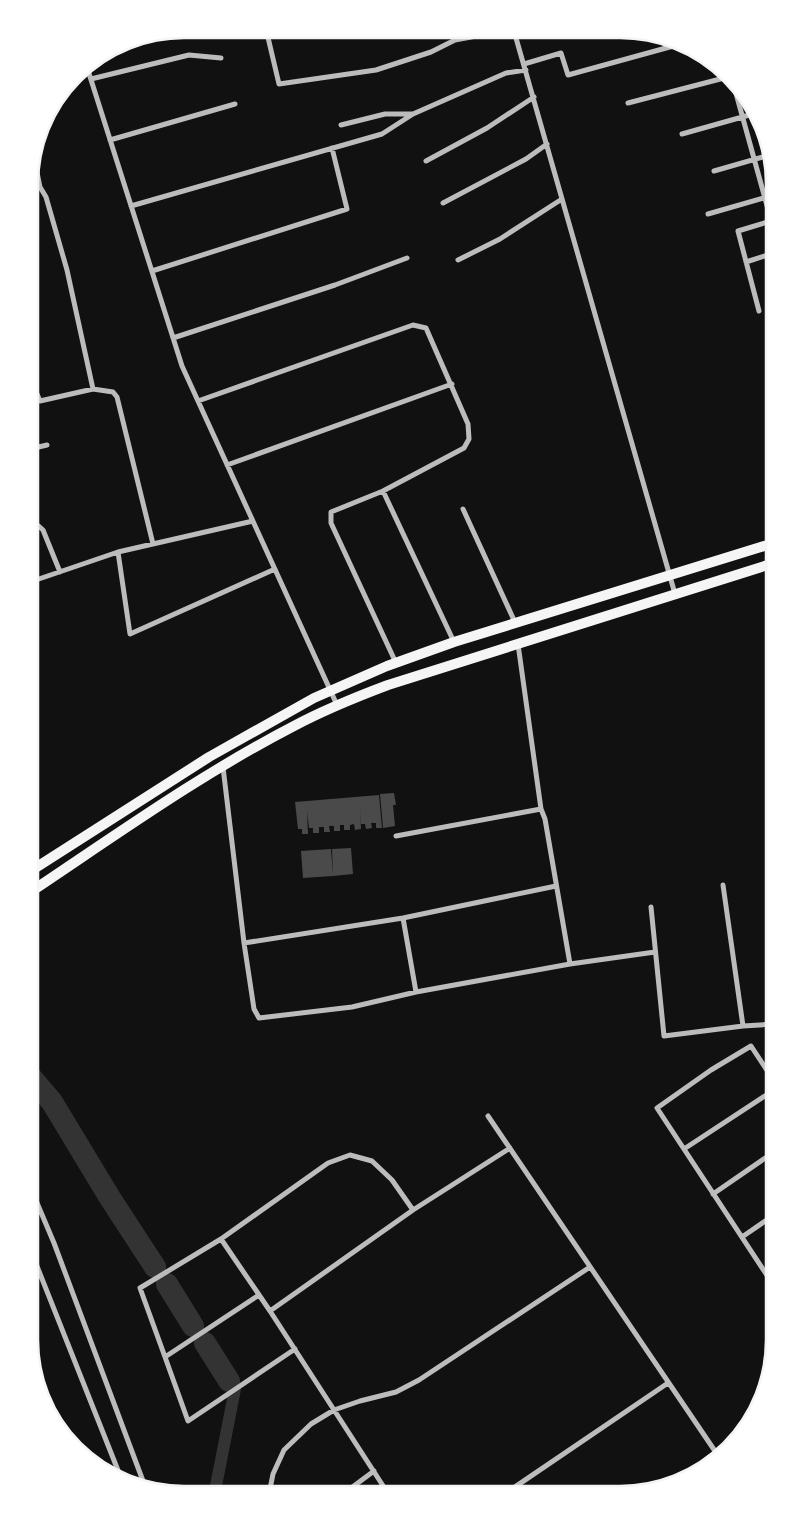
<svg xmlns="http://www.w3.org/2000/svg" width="803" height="1524" viewBox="0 0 803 1524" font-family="'Fira Sans Condensed',sans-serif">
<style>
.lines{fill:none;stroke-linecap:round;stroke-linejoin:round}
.canal{stroke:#333;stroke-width:12}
.river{stroke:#333;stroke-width:22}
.building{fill:#4a4a4a}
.minor{stroke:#bcbcbc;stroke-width:5}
.secondary{stroke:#f5f5f5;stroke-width:10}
.rim{fill:none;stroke:#f5f5f5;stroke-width:2.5}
</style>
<rect width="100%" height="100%" fill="#111"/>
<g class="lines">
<path class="canal" d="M 218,1494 L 215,1491 L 235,1389"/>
<path class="river" d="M 29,1075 L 52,1102 L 110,1198 L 155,1267
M 167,1284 L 193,1326
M 205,1343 L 229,1381"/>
</g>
<path class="building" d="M 394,793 L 396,805 L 393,805 L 395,826 L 383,828 L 380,794 Z
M 379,795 L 382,828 L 376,828 L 376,823 L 371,823 L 372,828 L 366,829 L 365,824 L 361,824 L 360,807 L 361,829 L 355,830 L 354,824 L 350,825 L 350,830 L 344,830 L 344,825 L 340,825 L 340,831 L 334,831 L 334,826 L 329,826 L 330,832 L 324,832 L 324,827 L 319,827 L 319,833 L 313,833 L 313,828 L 309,828 L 307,811 L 308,834 L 302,834 L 302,829 L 298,829 L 295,802 Z
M 351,848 L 353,874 L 333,876 L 332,849 Z
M 331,849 L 333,876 L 303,878 L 301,851 Z"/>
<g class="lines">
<path class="minor" d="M 266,29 L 279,84 L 376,70 L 431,52 L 455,40 L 487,34 L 515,31
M 514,31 L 675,594
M 86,64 L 182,366 L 337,705
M 524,64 L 561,53 L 568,75 L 677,45
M 91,79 L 189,55 L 221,58
M 734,86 L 774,231
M 628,103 L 728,77
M 341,125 L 385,114 L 412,114
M 682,134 L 753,114
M 110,140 L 235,104
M 33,153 L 40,187 L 46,197 L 67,270 L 93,389
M 426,161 L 487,128 L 534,97
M 714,171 L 770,155
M 30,189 L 40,187
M 443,203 L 526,159 L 547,144
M 131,206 L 382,134 L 413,114 L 506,73 L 526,70
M 708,214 L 774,195
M 458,260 L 500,239 L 562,199
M 746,262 L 774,253
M 152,271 L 347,209 L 332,148
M 759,311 L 738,231 L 771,221
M 173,338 L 335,285 L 407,258
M 30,378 L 40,401 L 93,389 L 113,392 L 117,397 L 153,544
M 198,401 L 413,325 L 426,328 L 468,424 L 469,439 L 464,448 L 383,491 L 331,512 L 331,523 L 396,663
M 30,449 L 47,445
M 227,465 L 452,384
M 383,491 L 454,642
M 463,509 L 513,618 L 514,624
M 30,522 L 33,521 L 43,530 L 60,572
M 118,552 L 130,634 L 275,569
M 30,582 L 118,552 L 253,521
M 518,644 L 541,809 L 545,819 L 570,964
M 223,767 L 244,943 L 254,1009 L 259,1018 L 352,1007 L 416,992 L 570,964 L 655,952
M 396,836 L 541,809
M 723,885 L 743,1026
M 651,907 L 664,1036 L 743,1026 L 774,1024
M 403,918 L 416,992
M 244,943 L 403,918 L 556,886
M 488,1116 L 719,1457
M 684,1149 L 774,1090
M 29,1184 L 54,1243 L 146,1489
M 713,1194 L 774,1152
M 413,1210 L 392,1180 L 372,1161 L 350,1155 L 328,1163 L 221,1239 L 270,1311 L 413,1210 L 510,1148
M 742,1237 L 774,1215
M 221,1239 L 140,1288 L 165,1357 L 259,1295
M 29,1246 L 123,1483
M 774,1286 L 657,1108 L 711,1070 L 751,1046 L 774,1081
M 270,1311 L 389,1495
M 165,1357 L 188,1421 L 295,1349
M 269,1494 L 273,1474 L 284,1450 L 311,1424 L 334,1410 L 360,1401 L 396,1392 L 419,1380 L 590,1267
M 343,1494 L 374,1471
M 503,1495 L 668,1383"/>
<path class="secondary" d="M 29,872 L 209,757 L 314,698 L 387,666 L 454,642 L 774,543
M 29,893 C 116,835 201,774 294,726 C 324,710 356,697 388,685 L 774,563"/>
</g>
<path d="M0 0H803V1524H0ZM184 38H620A146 146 0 0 1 766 184V1340A146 146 0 0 1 620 1486H184A146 146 0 0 1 38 1340V184A146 146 0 0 1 184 38Z" fill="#fff" fill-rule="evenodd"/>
<path class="rim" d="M184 38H620A146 146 0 0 1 766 184V1340A146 146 0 0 1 620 1486H184A146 146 0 0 1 38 1340V184A146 146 0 0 1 184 38Z"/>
</svg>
